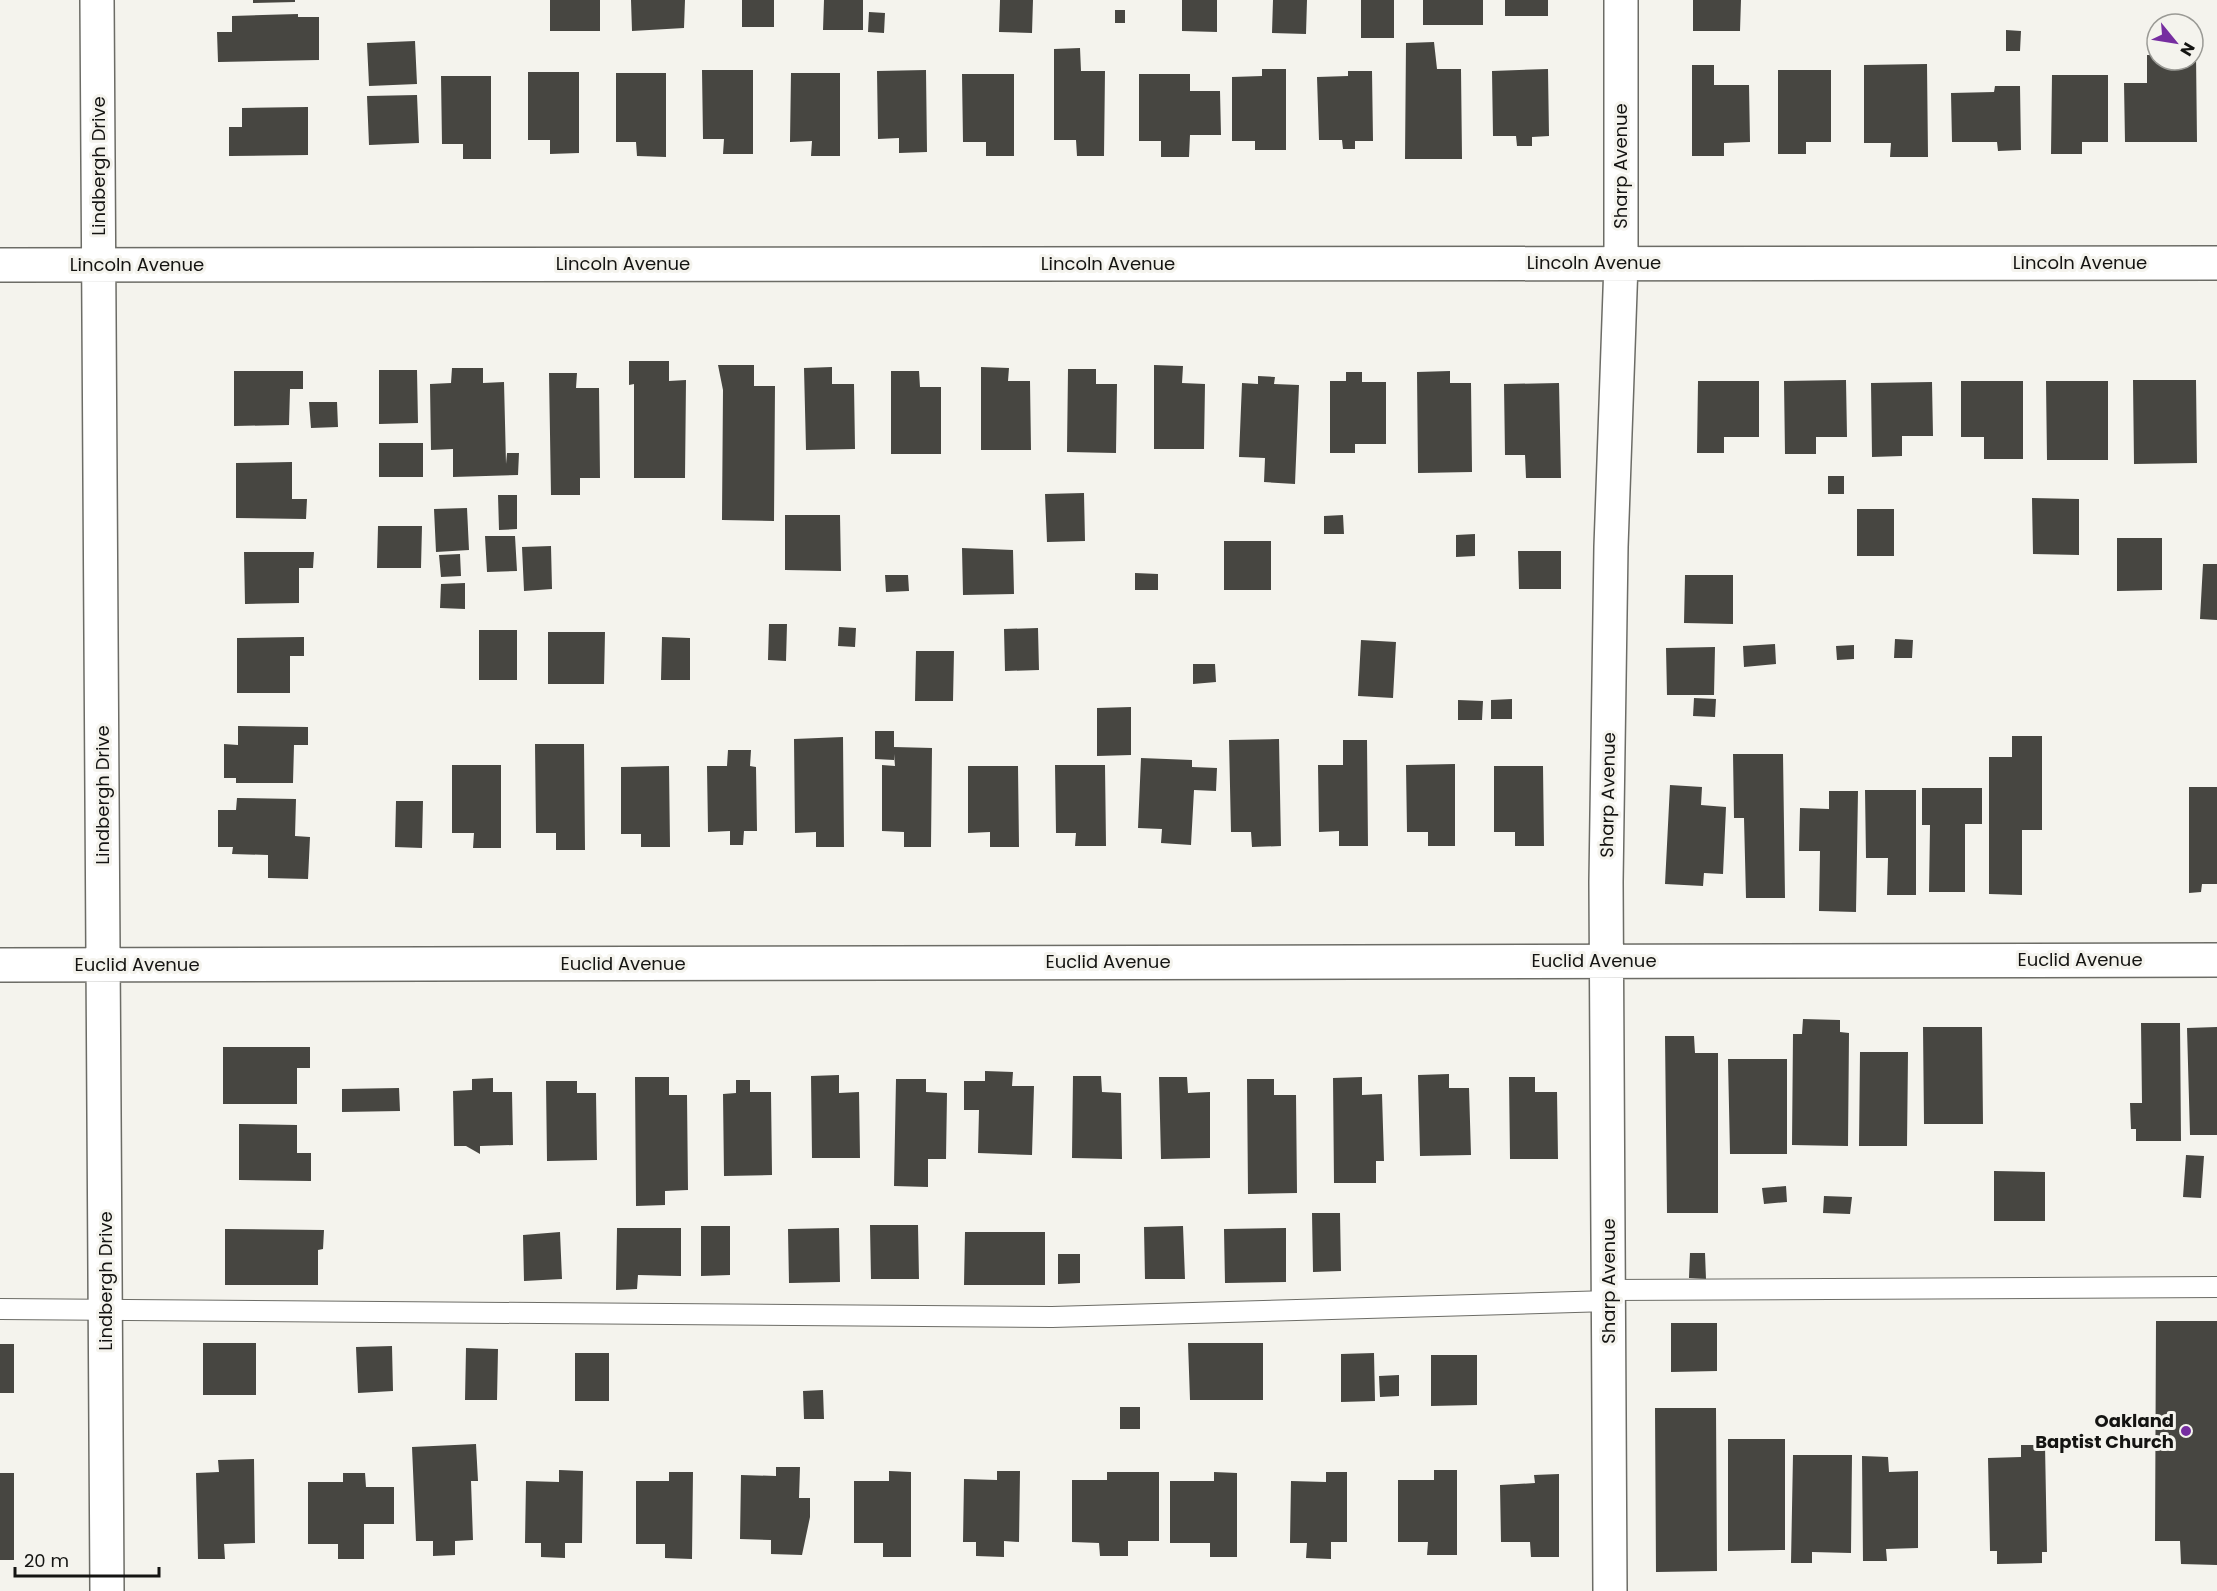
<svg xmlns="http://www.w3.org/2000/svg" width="2217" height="1591" viewBox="0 0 2217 1591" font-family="Poppins,sans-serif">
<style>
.building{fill:#474641}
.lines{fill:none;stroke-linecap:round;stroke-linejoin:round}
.lane-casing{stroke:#6c6c66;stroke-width:22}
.street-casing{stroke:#6c6c66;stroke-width:36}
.lane{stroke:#fff;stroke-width:20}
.street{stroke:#fff;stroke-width:33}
.poi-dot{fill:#762da0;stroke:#f4f3ed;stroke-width:2}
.labels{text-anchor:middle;stroke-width:6;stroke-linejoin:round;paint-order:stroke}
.street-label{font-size:18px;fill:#141412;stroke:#f4f3ed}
.poi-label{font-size:18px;font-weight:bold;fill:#141412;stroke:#f4f3ed;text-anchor:end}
</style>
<rect width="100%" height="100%" fill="#f4f3ed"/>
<path class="building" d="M 253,0 L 295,0 L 295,2 L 253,3 Z
M 550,0 L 600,0 L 600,31 L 550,31 Z
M 631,0 L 685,0 L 684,28 L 632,31 Z
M 742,0 L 774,0 L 774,27 L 742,27 Z
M 824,0 L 863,0 L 863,30 L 823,30 Z
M 1000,0 L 1033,0 L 1032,33 L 999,32 Z
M 1182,0 L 1217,0 L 1217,32 L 1182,31 Z
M 1273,0 L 1307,0 L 1306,34 L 1272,33 Z
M 1361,0 L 1394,0 L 1394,38 L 1361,38 Z
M 1423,0 L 1483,0 L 1483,25 L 1423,25 Z
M 1505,0 L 1548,0 L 1548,16 L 1505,16 Z
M 1693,0 L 1741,0 L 1740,31 L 1693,31 Z
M 1115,10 L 1125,10 L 1125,23 L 1115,23 Z
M 869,12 L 885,13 L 884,33 L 868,32 Z
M 298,14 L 298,17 L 319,17 L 319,60 L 218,62 L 217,32 L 232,32 L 232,16 Z
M 2006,30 L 2021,31 L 2020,51 L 2006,51 Z
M 415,41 L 417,84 L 369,86 L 367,43 Z
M 1434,42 L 1437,69 L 1461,69 L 1462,159 L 1405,159 L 1406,43 Z
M 1080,48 L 1081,71 L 1105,71 L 1104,156 L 1077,156 L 1076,140 L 1054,140 L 1054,49 Z
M 2193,54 L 2196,54 L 2197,142 L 2125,142 L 2124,83 L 2147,83 L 2147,55 L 2157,55 L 2157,60 L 2193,60 Z
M 1927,64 L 1928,157 L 1890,157 L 1891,143 L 1864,143 L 1864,65 Z
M 1692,65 L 1714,65 L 1714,85 L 1749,85 L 1750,142 L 1724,143 L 1724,156 L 1692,156 Z
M 1262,69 L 1286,69 L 1286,150 L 1255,150 L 1255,141 L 1232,141 L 1232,77 L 1262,76 Z
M 1548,69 L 1549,136 L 1532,137 L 1532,146 L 1517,146 L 1516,136 L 1493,136 L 1492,71 Z
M 702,70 L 753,70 L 753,154 L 723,154 L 724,139 L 703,139 Z
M 926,70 L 927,152 L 899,153 L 899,138 L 878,139 L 877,71 Z
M 1778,70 L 1831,70 L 1831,142 L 1806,142 L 1806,154 L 1778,154 Z
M 1348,71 L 1372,71 L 1373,141 L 1355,141 L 1355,149 L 1343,149 L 1342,140 L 1319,140 L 1317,77 L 1348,76 Z
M 528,72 L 579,72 L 579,153 L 550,154 L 550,140 L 528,140 Z
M 616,73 L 666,73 L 666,157 L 637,156 L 636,142 L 616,142 Z
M 791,73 L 840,73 L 840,156 L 811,156 L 812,141 L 790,142 Z
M 962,74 L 1014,74 L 1014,156 L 986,156 L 986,142 L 963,142 Z
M 1139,74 L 1190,74 L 1190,91 L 1220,91 L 1221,135 L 1190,135 L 1189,157 L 1161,157 L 1161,141 L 1139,141 Z
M 2052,75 L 2108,75 L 2108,142 L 2082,142 L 2082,154 L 2051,154 Z
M 441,76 L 491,76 L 491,159 L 463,159 L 463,144 L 442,144 Z
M 1995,86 L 2020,86 L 2021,150 L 1998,151 L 1997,142 L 1952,142 L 1951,93 L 1994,92 Z
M 417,95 L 419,143 L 369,145 L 367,96 Z
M 308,107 L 308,155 L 229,156 L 229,127 L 242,127 L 242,108 Z
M 629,361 L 669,361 L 669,381 L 686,380 L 685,478 L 634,478 L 634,384 L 629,385 Z
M 718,365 L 754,365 L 754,386 L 775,386 L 774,521 L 722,520 L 723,390 Z
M 1154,365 L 1183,366 L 1182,383 L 1205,384 L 1204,449 L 1154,449 Z
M 832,367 L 832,384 L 854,384 L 855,449 L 806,450 L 804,368 Z
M 981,367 L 1009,368 L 1008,381 L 1030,381 L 1031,450 L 981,450 Z
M 452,368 L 483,368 L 483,383 L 504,382 L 506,464 L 507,453 L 519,453 L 518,475 L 453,477 L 453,449 L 431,450 L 430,384 L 451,383 Z
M 1068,369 L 1096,369 L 1096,384 L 1117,384 L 1116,453 L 1067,452 Z
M 379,370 L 417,370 L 418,423 L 379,424 Z
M 234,371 L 303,371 L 303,389 L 290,389 L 289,425 L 234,426 Z
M 891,371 L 919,371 L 920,387 L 941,387 L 941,454 L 891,454 Z
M 1450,371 L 1450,383 L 1471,383 L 1472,472 L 1418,473 L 1417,372 Z
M 1346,372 L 1362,372 L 1362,382 L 1386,382 L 1386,444 L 1355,444 L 1355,453 L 1330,453 L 1330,381 L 1346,381 Z
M 549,373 L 577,373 L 576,388 L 599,388 L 600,478 L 580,478 L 580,495 L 551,495 Z
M 1258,376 L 1275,377 L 1274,384 L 1299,385 L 1295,484 L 1264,482 L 1265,458 L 1239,457 L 1242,383 L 1258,384 Z
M 1846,380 L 1847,437 L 1816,437 L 1816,454 L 1785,454 L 1784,381 Z
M 2133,380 L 2196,380 L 2197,463 L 2134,464 Z
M 1698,381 L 1759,381 L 1759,437 L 1724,437 L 1724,453 L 1697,453 Z
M 1961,381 L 2023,381 L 2023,459 L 1984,459 L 1984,437 L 1961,437 Z
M 2046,381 L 2108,381 L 2108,460 L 2047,460 Z
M 1932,382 L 1933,436 L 1902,436 L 1902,456 L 1872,457 L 1871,383 Z
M 1559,383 L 1561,478 L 1526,478 L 1525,455 L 1505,455 L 1504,384 Z
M 309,402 L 337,402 L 338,427 L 311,428 Z
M 379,443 L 423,443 L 423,477 L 379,477 Z
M 292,462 L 292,499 L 307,499 L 306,519 L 236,518 L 236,463 Z
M 1828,476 L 1844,476 L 1844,494 L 1828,494 Z
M 1084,493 L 1085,541 L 1047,542 L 1045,494 Z
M 498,495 L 517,495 L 517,529 L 499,530 Z
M 2032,498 L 2079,499 L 2079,555 L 2033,554 Z
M 467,508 L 469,550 L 436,552 L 434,509 Z
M 1857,509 L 1894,509 L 1894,556 L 1857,556 Z
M 785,515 L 840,515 L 841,571 L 785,570 Z
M 1343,515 L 1344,534 L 1324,534 L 1324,516 Z
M 378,526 L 422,526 L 421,568 L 377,568 Z
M 1475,534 L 1475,556 L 1456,557 L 1456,535 Z
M 485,536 L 515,536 L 517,571 L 487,572 Z
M 2117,538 L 2162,538 L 2162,590 L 2117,591 Z
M 1224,541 L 1271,541 L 1271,590 L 1224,590 Z
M 551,546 L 552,589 L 524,591 L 522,547 Z
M 962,548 L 1013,550 L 1014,594 L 963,595 Z
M 1518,551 L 1561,551 L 1561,589 L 1519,589 Z
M 244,552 L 314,552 L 313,568 L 299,568 L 299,603 L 245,604 Z
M 460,554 L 461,576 L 441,577 L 439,555 Z
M 2203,564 L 2217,564 L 2217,620 L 2200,619 Z
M 1135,573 L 1158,574 L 1158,590 L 1135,590 Z
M 885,575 L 908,575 L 909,591 L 886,592 Z
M 1685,575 L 1733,575 L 1733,624 L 1684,623 Z
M 465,583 L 465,609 L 440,608 L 441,584 Z
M 769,624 L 787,624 L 786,661 L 768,660 Z
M 839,627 L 856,628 L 855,647 L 838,646 Z
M 1038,628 L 1039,670 L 1005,671 L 1004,629 Z
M 479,630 L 517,630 L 517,680 L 479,680 Z
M 548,632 L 605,632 L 604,684 L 548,684 Z
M 304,637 L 304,656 L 290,656 L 290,693 L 237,693 L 237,638 Z
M 662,637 L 690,638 L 690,680 L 661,680 Z
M 1895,639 L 1913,640 L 1912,658 L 1894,658 Z
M 1361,640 L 1396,642 L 1393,698 L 1358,696 Z
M 1775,644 L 1776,664 L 1744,667 L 1743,646 Z
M 1854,645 L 1854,659 L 1837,660 L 1836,646 Z
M 1715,647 L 1714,695 L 1667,695 L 1666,648 Z
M 916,651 L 954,651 L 953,701 L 915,701 Z
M 1193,664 L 1215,664 L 1216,682 L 1193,684 Z
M 1694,698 L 1716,699 L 1715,717 L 1693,716 Z
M 1512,699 L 1512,719 L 1491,719 L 1491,700 Z
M 1458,700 L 1483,701 L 1482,720 L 1458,720 Z
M 1131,707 L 1131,755 L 1097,756 L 1097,708 Z
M 238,726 L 308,727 L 308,745 L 294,745 L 293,783 L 236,783 L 236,778 L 224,778 L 224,744 L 238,745 Z
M 875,731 L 894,731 L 894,747 L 932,748 L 931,847 L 904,847 L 904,832 L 882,831 L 882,765 L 895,766 L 894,754 L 894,760 L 875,759 Z
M 2012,736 L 2042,736 L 2042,830 L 2022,830 L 2022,895 L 1989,894 L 1989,757 L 2012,757 Z
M 843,737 L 844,847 L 816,847 L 816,832 L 795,833 L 794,739 Z
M 1279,739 L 1281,846 L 1252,847 L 1251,832 L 1231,832 L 1229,740 Z
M 1343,740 L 1367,740 L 1368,846 L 1339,846 L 1339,831 L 1319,832 L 1318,765 L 1343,765 Z
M 535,744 L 584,744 L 585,850 L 556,850 L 556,833 L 536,833 Z
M 728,750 L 751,750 L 750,766 L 756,767 L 757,831 L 744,831 L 743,845 L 730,845 L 730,831 L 708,832 L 707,766 L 727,766 Z
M 1733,754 L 1783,754 L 1785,898 L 1746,898 L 1744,818 L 1734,818 Z
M 1141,758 L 1192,760 L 1192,767 L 1217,768 L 1216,791 L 1194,790 L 1191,845 L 1161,843 L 1162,829 L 1138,828 Z
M 1455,764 L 1455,846 L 1428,846 L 1428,832 L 1407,832 L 1406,765 Z
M 452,765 L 501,765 L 501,848 L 473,848 L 474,833 L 452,833 Z
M 1055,765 L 1105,765 L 1106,846 L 1075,846 L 1076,833 L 1056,833 Z
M 669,766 L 670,847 L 641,847 L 641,834 L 621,834 L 621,767 Z
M 968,766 L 1018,766 L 1019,847 L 990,847 L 990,832 L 968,833 Z
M 1494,766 L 1543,766 L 1544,846 L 1515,846 L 1515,832 L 1494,832 Z
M 1670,785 L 1702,787 L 1701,805 L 1726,807 L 1723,874 L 1704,873 L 1703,886 L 1665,884 Z
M 2189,787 L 2217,787 L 2217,884 L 2202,884 L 2201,892 L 2189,893 Z
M 1922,788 L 1982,788 L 1982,824 L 1965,824 L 1965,892 L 1929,892 L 1930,825 L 1922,825 Z
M 1865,790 L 1916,790 L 1916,895 L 1887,895 L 1888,858 L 1866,858 Z
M 1829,791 L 1858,791 L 1856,912 L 1819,911 L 1820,851 L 1799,851 L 1800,808 L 1829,809 Z
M 237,798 L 296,799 L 295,836 L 310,837 L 308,879 L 268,878 L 268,855 L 232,854 L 233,847 L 218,847 L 218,810 L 236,810 Z
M 396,801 L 423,801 L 422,848 L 395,847 Z
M 1803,1019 L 1840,1020 L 1840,1032 L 1849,1033 L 1848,1146 L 1792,1145 L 1793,1034 L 1802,1034 Z
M 2141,1023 L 2180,1023 L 2181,1141 L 2136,1141 L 2136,1129 L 2131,1129 L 2130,1103 L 2142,1103 Z
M 1923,1027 L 1982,1027 L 1983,1124 L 1924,1124 Z
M 2217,1027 L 2217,1135 L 2190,1135 L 2187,1028 Z
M 1665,1036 L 1694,1036 L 1695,1053 L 1718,1053 L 1718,1213 L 1667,1213 Z
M 223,1047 L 310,1047 L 310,1068 L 297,1068 L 297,1104 L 223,1104 Z
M 1860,1052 L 1908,1052 L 1907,1146 L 1859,1146 Z
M 1728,1059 L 1787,1059 L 1787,1154 L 1730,1154 Z
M 985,1071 L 1013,1072 L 1012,1086 L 1034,1086 L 1032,1155 L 978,1153 L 979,1110 L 964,1110 L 964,1081 L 985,1081 Z
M 1449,1074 L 1449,1088 L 1469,1088 L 1471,1155 L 1420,1156 L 1418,1075 Z
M 839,1075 L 839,1093 L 859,1092 L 860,1158 L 812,1158 L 811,1076 Z
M 1073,1076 L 1101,1076 L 1102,1092 L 1121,1093 L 1122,1159 L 1072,1158 Z
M 635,1077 L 669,1077 L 669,1095 L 687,1095 L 688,1190 L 665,1191 L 665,1205 L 636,1206 Z
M 1159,1077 L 1187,1077 L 1188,1093 L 1210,1092 L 1210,1158 L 1161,1159 Z
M 1362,1077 L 1362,1095 L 1382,1094 L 1384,1161 L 1376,1161 L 1376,1183 L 1334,1183 L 1333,1078 Z
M 1509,1077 L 1535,1077 L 1535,1092 L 1557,1092 L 1558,1159 L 1510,1159 Z
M 493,1078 L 493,1092 L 512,1092 L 513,1145 L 480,1146 L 480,1154 L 466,1146 L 454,1146 L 453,1091 L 472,1090 L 472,1079 Z
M 896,1079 L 926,1079 L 926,1092 L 947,1093 L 946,1159 L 928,1159 L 928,1187 L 894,1186 Z
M 1247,1079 L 1274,1079 L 1274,1095 L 1296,1095 L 1297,1193 L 1248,1194 Z
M 736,1080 L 750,1080 L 750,1092 L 771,1092 L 772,1175 L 724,1176 L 723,1094 L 736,1093 Z
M 546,1081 L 577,1081 L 577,1093 L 596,1093 L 597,1160 L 547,1161 Z
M 399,1088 L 400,1111 L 342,1112 L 342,1089 Z
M 239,1124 L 297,1125 L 297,1153 L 311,1153 L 311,1181 L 239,1180 Z
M 2186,1155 L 2204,1156 L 2201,1198 L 2183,1197 Z
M 1994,1171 L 2045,1172 L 2045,1221 L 1994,1221 Z
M 1786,1186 L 1787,1202 L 1764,1204 L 1762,1188 Z
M 1824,1196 L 1852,1197 L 1850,1214 L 1823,1213 Z
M 1312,1213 L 1340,1213 L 1341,1271 L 1313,1272 Z
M 870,1225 L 918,1225 L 919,1279 L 871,1279 Z
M 701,1226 L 730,1226 L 730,1275 L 701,1276 Z
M 1183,1226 L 1185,1279 L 1145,1279 L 1144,1227 Z
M 617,1228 L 681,1228 L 681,1276 L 638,1275 L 637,1289 L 616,1290 Z
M 839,1228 L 840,1282 L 789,1283 L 788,1229 Z
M 1286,1228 L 1286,1282 L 1225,1283 L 1224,1229 Z
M 225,1229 L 324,1230 L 323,1249 L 318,1250 L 318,1285 L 225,1285 Z
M 560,1232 L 562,1279 L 524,1281 L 523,1235 Z
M 965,1232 L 1045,1232 L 1045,1285 L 964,1285 Z
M 1690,1253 L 1705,1253 L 1706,1279 L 1689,1278 Z
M 1058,1254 L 1080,1254 L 1080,1283 L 1058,1284 Z
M 2156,1321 L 2217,1321 L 2217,1565 L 2181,1564 L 2180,1541 L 2155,1541 Z
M 1671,1323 L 1717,1323 L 1717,1371 L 1671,1372 Z
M 203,1343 L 256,1343 L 256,1395 L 203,1395 Z
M 1188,1343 L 1263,1343 L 1263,1400 L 1190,1400 Z
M 0,1344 L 14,1344 L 14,1393 L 0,1393 Z
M 392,1346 L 393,1391 L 358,1393 L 356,1347 Z
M 466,1348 L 498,1349 L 497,1400 L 465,1400 Z
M 575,1353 L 609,1353 L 609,1401 L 575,1401 Z
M 1374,1353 L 1375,1401 L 1341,1402 L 1341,1354 Z
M 1431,1355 L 1477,1355 L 1477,1405 L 1431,1406 Z
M 1399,1375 L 1399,1396 L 1380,1397 L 1379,1376 Z
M 823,1390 L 824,1419 L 804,1419 L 803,1391 Z
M 1120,1407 L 1140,1407 L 1140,1429 L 1120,1429 Z
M 1655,1408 L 1716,1408 L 1717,1571 L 1656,1572 Z
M 1728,1439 L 1785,1439 L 1785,1550 L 1728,1551 Z
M 476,1444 L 478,1481 L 471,1481 L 473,1540 L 455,1541 L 455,1555 L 433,1556 L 433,1541 L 416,1541 L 412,1447 Z
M 2021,1445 L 2045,1445 L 2047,1552 L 2042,1552 L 2042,1563 L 1997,1564 L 1997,1551 L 1990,1551 L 1988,1458 L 2021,1457 Z
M 1793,1455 L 1852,1455 L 1851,1553 L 1812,1552 L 1812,1563 L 1791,1563 Z
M 1862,1456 L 1888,1457 L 1889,1472 L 1918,1471 L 1918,1548 L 1886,1549 L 1887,1561 L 1863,1561 Z
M 254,1459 L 255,1543 L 224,1544 L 225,1559 L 198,1559 L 196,1473 L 219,1472 L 218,1460 Z
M 776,1467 L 800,1467 L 799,1498 L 810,1498 L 810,1517 L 802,1555 L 771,1554 L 771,1540 L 740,1539 L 741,1475 L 776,1476 Z
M 559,1470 L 583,1471 L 582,1543 L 565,1543 L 565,1558 L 541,1557 L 541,1543 L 525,1543 L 526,1481 L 559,1482 Z
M 1434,1470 L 1457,1470 L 1457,1555 L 1427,1555 L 1428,1542 L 1398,1542 L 1398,1480 L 1434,1480 Z
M 889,1471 L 911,1472 L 911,1557 L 883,1557 L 883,1543 L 854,1543 L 854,1481 L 889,1481 Z
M 997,1471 L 1020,1471 L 1019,1542 L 1004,1541 L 1004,1557 L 976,1556 L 976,1542 L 963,1542 L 964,1479 L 997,1480 Z
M 669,1472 L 693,1472 L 692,1559 L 665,1558 L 665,1544 L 636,1544 L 636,1481 L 669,1481 Z
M 1107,1472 L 1159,1472 L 1159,1541 L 1128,1541 L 1128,1556 L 1100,1556 L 1099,1543 L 1072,1542 L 1072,1480 L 1107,1480 Z
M 1214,1472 L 1237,1473 L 1237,1557 L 1210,1557 L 1210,1543 L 1170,1543 L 1170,1481 L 1214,1481 Z
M 1326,1472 L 1347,1472 L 1347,1542 L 1331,1542 L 1331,1559 L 1306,1558 L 1307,1543 L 1290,1543 L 1291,1481 L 1326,1482 Z
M 0,1473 L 14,1473 L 14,1560 L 0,1560 Z
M 343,1473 L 365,1473 L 366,1487 L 394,1487 L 394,1524 L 364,1524 L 364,1559 L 338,1559 L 338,1544 L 308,1544 L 308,1482 L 343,1482 Z
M 1559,1474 L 1559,1557 L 1531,1557 L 1530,1542 L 1501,1542 L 1500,1485 L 1535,1483 L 1534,1475 Z"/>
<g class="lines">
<g class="lane-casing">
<path id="lane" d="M 1609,1290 L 2217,1287
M 0,1309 L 1052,1317 L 1609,1301"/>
</g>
<g class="street-casing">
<path id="street" d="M 97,0 L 107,1591
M 0,265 L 2217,263
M 0,965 L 2217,960
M 1610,1591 L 1606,882 L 1611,547 L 1621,263 L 1621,0"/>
</g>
<use href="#lane" class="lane"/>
<use href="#street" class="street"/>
</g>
<circle class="poi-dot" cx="2186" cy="1431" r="6"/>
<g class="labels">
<g class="street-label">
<text transform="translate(99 166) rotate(-90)" y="6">Lindbergh Drive</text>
<text transform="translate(1621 166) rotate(-90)" y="6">Sharp Avenue</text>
<text x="1594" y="269">Lincoln Avenue</text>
<text x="2080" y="269">Lincoln Avenue</text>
<text x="623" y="270">Lincoln Avenue</text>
<text x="1108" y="270">Lincoln Avenue</text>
<text x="137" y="271">Lincoln Avenue</text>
<text transform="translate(103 795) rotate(-90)" y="6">Lindbergh Drive</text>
<text transform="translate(1608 795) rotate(-89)" y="6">Sharp Avenue</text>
<text x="2080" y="966">Euclid Avenue</text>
<text x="1594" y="967">Euclid Avenue</text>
<text x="1108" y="968">Euclid Avenue</text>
<text x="623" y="970">Euclid Avenue</text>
<text x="137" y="971">Euclid Avenue</text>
<text transform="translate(106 1281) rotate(-90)" y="6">Lindbergh Drive</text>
<text transform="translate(1609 1281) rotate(-90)" y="6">Sharp Avenue</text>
</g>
<g class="poi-label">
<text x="2174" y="1427">Oakland<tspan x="2174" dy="21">Baptist Church</tspan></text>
</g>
</g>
<g transform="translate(2175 42) rotate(120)"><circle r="28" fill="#f4f3ed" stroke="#9a9a95" stroke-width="1.5"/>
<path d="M0-4.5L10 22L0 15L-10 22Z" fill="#762da0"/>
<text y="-9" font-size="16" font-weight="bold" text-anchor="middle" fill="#141412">N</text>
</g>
<path d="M15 1567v9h144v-9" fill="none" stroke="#141412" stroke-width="3"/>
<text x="24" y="1567" font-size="18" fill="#141412" stroke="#f4f3ed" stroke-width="4.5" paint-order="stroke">20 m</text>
</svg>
